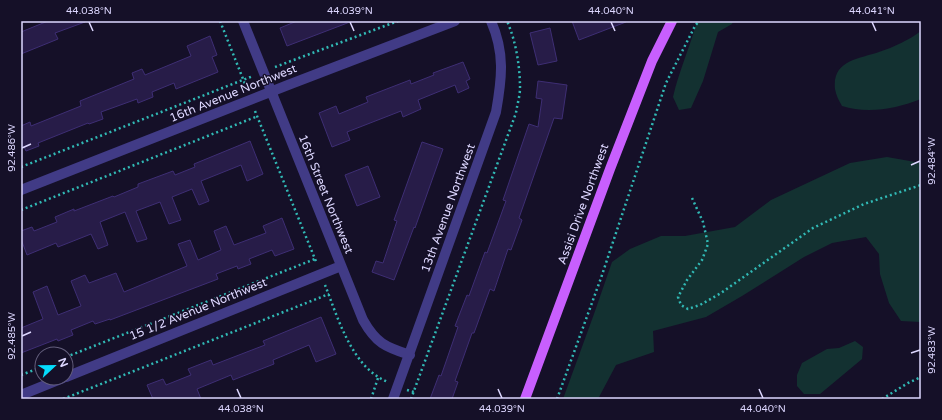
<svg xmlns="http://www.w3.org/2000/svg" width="942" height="420" viewBox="0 0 942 420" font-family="'Varela Round',sans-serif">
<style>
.green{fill:#133131}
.building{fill:#271c48;stroke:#3e2e74}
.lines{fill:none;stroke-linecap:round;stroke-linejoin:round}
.path{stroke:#31b9b5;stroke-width:2.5;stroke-dasharray:2 3;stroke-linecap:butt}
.minor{stroke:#413b86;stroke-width:10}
.major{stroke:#c85ffe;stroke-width:10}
.ticks{fill:none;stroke:#ddd7ff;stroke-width:1.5}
.labels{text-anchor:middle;stroke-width:3;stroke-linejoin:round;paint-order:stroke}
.street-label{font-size:12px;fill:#ddd7ff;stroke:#151028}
.neatline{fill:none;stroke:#ddd7ff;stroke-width:1.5}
.ticks-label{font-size:10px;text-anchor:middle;fill:#ddd7ff}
</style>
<rect width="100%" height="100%" fill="#151028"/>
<path class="green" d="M 697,21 L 733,21 L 732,24 L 718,32 L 703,81 L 691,108 L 679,110 L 673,97 C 679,71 690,47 697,21 Z
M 921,31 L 921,99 C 896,109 867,114 842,106 C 839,101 836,95 835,89 C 832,60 859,59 879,52 C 894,47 909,40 921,31 Z
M 887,157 L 921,163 L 921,322 L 901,321 L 889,303 L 880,274 L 879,254 L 866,237 L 832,243 L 804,257 L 742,296 L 706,317 L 653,331 L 654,352 L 616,365 L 598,399 L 563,399 L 594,314 L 612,262 L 630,249 L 661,236 L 685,236 L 735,227 L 771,200 L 850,163 Z
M 855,341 L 863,347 L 862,359 L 820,394 L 804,394 L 797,386 L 797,375 L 802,363 L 827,349 L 839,348 Z"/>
<path class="building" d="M 48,21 L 85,22 L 55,33 L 58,39 L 21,54 L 21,32 Z
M 297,21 L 350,21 L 350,22 L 287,46 L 280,28 Z
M 572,21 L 626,21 L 626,22 L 579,40 Z
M 550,28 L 557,61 L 538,65 L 530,33 Z
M 210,36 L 217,55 L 212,57 L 218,72 L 176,89 L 174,83 L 152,92 L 153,97 L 138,103 L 137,99 L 101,112 L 103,119 L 89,124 L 88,123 L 38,143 L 39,146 L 26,151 L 24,147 L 21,148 L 21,126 L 30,122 L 31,126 L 81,106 L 80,101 L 134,79 L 132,73 L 142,69 L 145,75 L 191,56 L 187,46 Z
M 463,62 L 470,79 L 466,81 L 469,88 L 458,93 L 455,85 L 418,100 L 421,109 L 403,117 L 401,111 L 347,132 L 350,140 L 332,147 L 319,113 L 336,106 L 339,114 L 368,102 L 366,97 L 410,80 L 411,84 L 434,75 L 433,73 Z
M 538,81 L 567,85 L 562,119 L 554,118 L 519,218 L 522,220 L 511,250 L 508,249 L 494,291 L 490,289 L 474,333 L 472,333 L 455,381 L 458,382 L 452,399 L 430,399 L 439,375 L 441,376 L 458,327 L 455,326 L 467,295 L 469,296 L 485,252 L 487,253 L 506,201 L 503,200 L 529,124 L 538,127 L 542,99 L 536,98 Z
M 250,141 L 263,174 L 247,181 L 241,165 L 201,181 L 209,201 L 199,205 L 192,189 L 172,197 L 181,220 L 169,224 L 160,202 L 136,211 L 147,239 L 137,242 L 125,212 L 100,222 L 108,245 L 98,249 L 91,234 L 58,247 L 56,243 L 27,255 L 21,239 L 21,231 L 32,227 L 34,231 L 57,222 L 55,217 L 74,209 L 74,211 L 113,196 L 114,197 L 138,187 L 138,184 L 173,171 L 175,175 L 195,167 L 194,164 Z
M 422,142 L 443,149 L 415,228 L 414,227 L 394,280 L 372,272 L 376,261 L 383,263 L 397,221 L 394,220 Z
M 368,166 L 380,197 L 357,206 L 345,175 Z
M 282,218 L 294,249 L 275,256 L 272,250 L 249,259 L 251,264 L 238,269 L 237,266 L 216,274 L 218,279 L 110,320 L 110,319 L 95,324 L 93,321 L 71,330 L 73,335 L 58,341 L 57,339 L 21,353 L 21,328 L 43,319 L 33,292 L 47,286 L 58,315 L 81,306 L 71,281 L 85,275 L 89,283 L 116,273 L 124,292 L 187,266 L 178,244 L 190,240 L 198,260 L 221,250 L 214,231 L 226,226 L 234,245 L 266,233 L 263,226 Z
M 321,317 L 336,354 L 316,362 L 309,345 L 273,360 L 274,364 L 233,380 L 231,375 L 197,389 L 201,399 L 153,399 L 147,385 L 163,379 L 166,385 L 191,375 L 188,369 L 211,360 L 213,365 L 265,345 L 263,341 Z"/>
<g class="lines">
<path class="path" d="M 220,21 L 247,89
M 275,67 L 398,21
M 255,111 L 317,264
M 21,167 L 253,76
M 692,198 L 703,222 L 708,244 L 702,260 L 687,280 L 678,297 L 681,305 L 688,309 L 700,305 L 721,293 L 813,228 L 864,204 L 921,185
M 21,210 L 258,116
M 325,285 C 338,318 352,368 388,382
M 66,357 L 315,259
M 21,375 L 42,367
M 407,390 L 414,392
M 63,399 L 329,294
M 371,399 L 378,378
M 411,399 L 516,113 C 517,105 520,96 520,88 C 520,67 516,41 507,21
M 557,399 L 601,278 L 666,83 L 695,26 L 699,21
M 882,399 L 908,383 L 921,377"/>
<path class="minor" d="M 243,21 L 363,320 C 376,343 385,347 410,355
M 21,190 L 288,85 L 455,21
M 66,377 L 341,266
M 21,395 L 63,378
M 393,399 L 496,112 C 502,78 505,53 491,21"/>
<path class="major" d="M 525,399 L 610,169 L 652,61 L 672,21"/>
</g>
<path class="ticks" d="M 89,22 L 93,31M 350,22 L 354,31M 611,22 L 615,31M 872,22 L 876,31M 22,148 L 31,144M 911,165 L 920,161M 22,336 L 31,332M 911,353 L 920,350M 237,389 L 241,398M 498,389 L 502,398M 759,389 L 763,398"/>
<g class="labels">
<g class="street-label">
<text transform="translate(233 93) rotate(-22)" y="4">16th Avenue Northwest</text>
<text transform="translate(326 194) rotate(68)" y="4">16th Street Northwest</text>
<text transform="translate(583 204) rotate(-70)" y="4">Assisi Drive Northwest</text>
<text transform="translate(448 208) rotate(-70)" y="4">13th Avenue Northwest</text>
<text transform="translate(198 309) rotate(-22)" y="4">15 1/2 Avenue Northwest</text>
</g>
</g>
<rect width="942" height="420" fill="none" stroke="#151028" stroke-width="44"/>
<g transform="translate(54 366) rotate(68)"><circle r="19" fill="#151028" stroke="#65607e"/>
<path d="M0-3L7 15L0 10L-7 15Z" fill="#05dcfd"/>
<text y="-6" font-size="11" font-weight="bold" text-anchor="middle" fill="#ddd7ff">N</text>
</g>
<rect x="22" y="22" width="898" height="376" class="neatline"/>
<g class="ticks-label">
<text x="89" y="14">44.038°N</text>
<text x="350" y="14">44.039°N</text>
<text x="611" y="14">44.040°N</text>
<text x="872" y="14">44.041°N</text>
<text transform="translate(11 148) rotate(-90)" y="4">92.486°W</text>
<text transform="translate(931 161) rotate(-90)" y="4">92.484°W</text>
<text transform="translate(11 336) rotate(-90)" y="4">92.485°W</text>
<text transform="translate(931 350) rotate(-90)" y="4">92.483°W</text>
<text x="241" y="412">44.038°N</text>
<text x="502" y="412">44.039°N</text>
<text x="763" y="412">44.040°N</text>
</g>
</svg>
